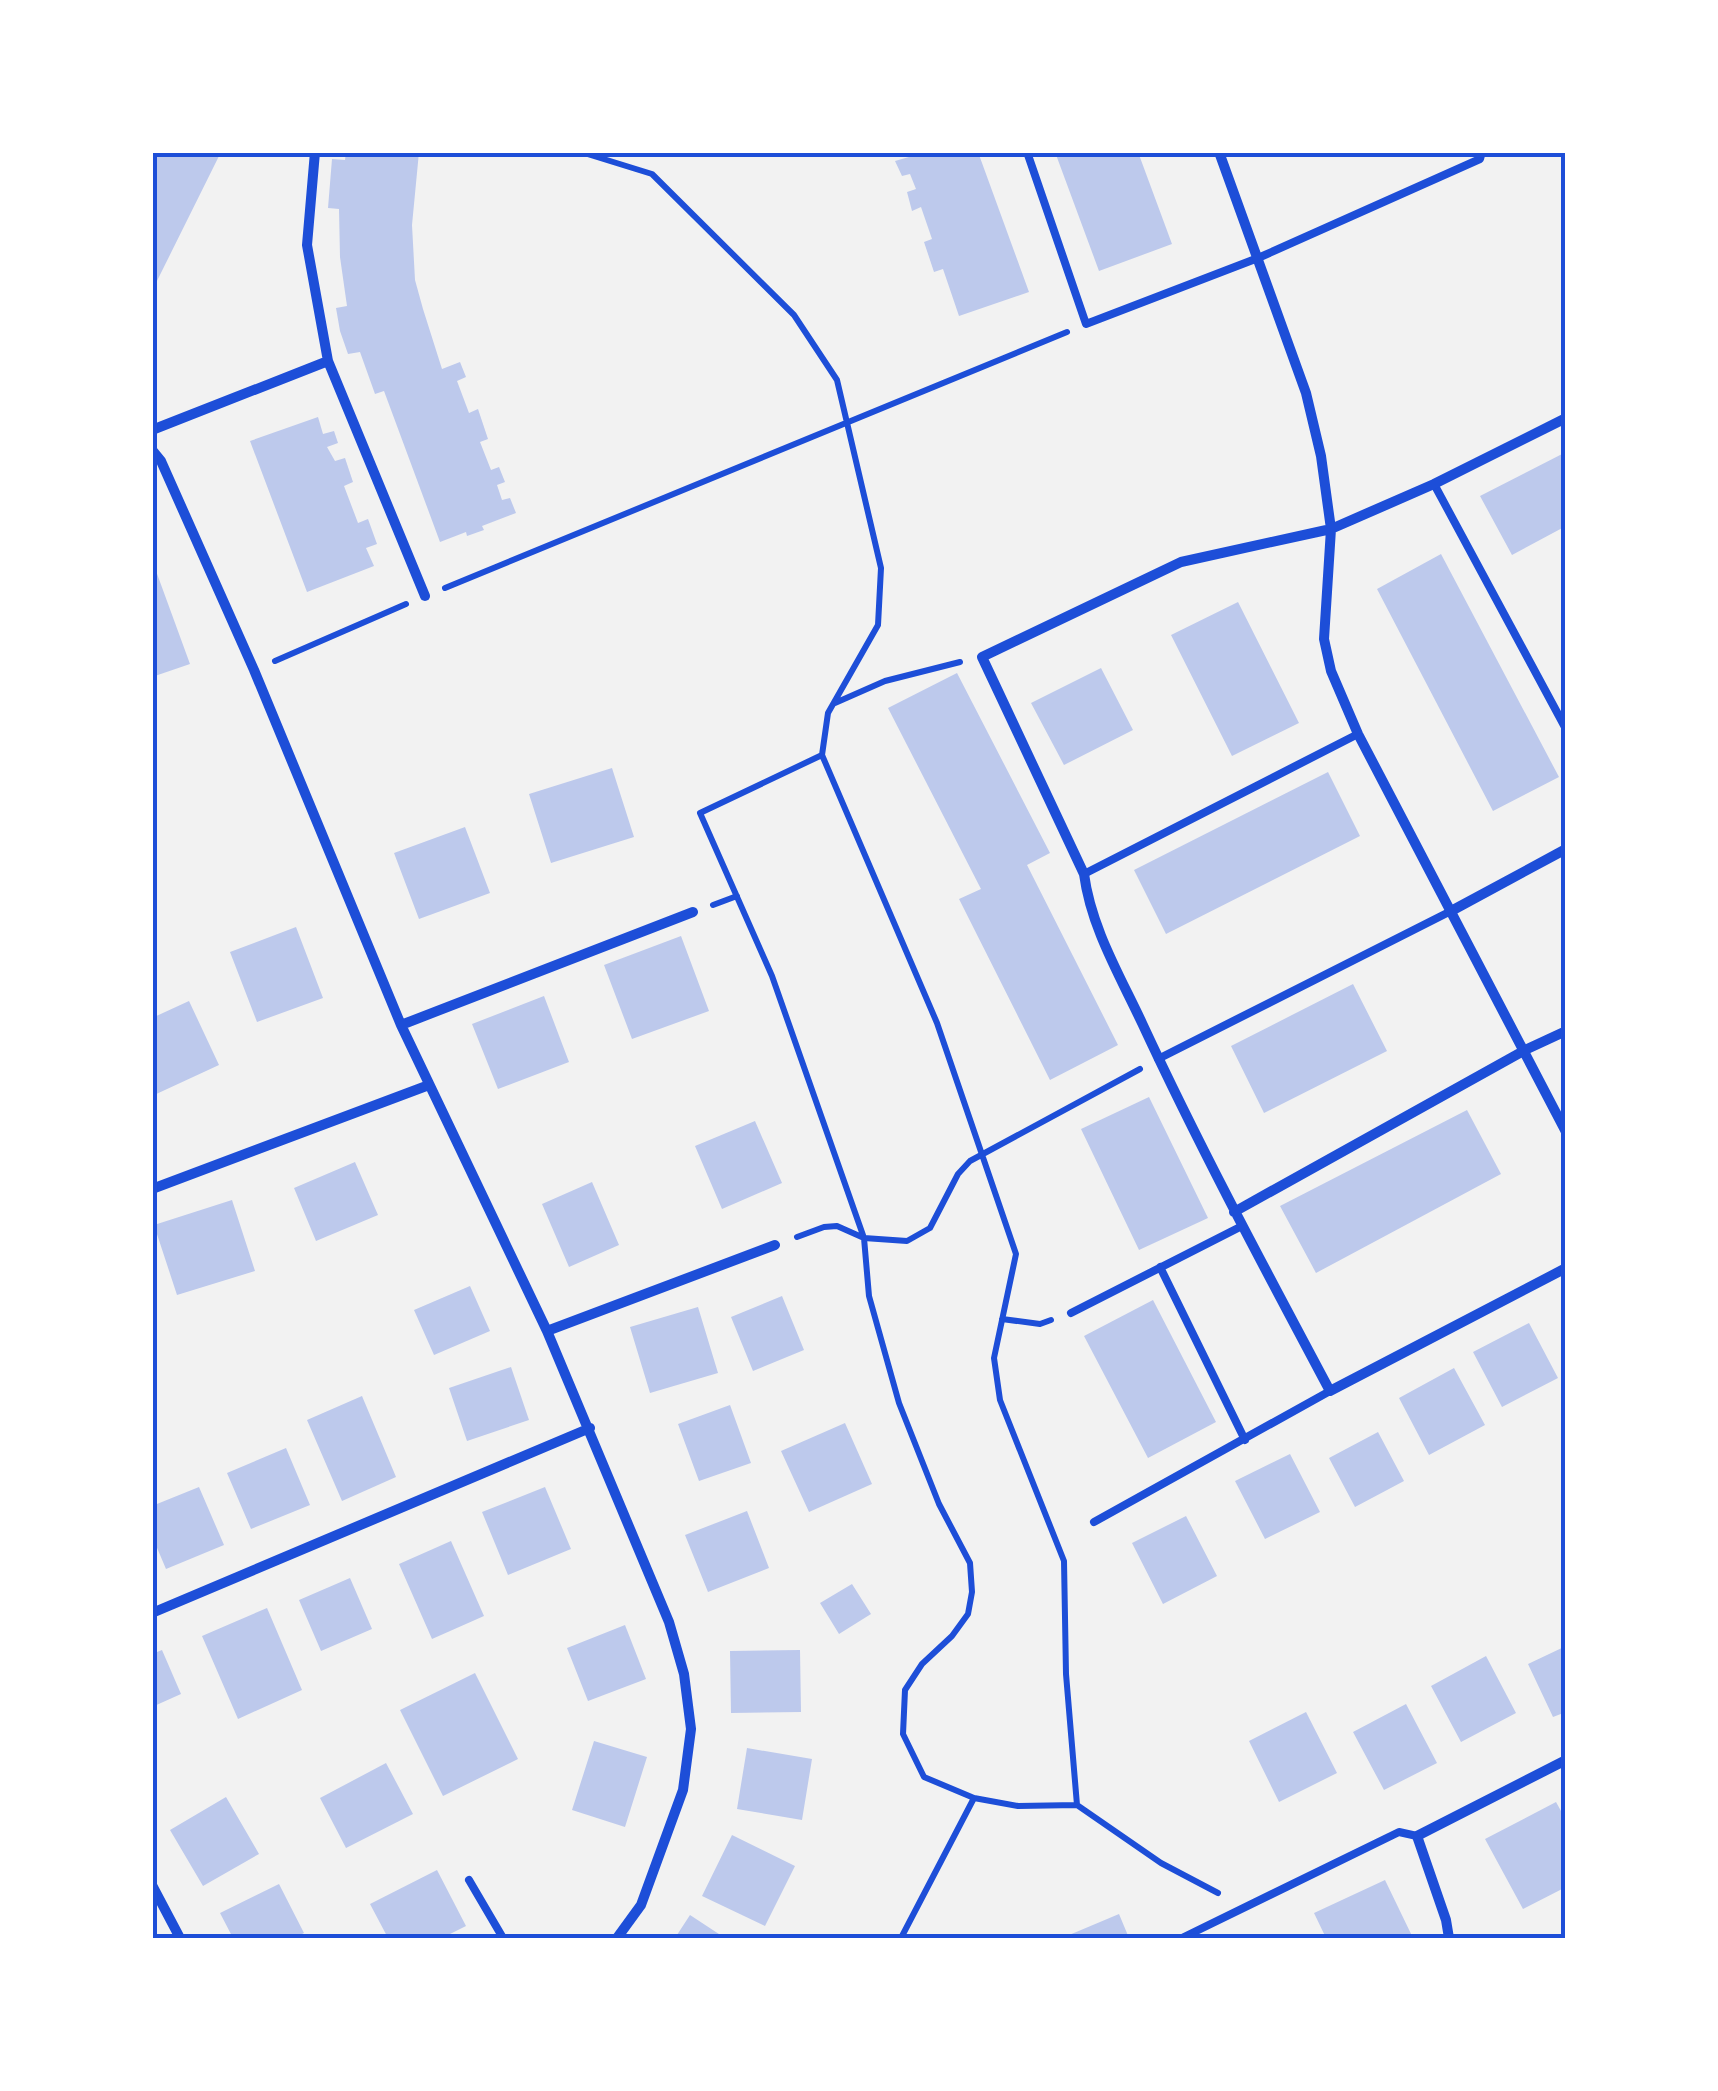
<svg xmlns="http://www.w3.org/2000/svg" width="1718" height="2091" viewBox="0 0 1718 2091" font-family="'Libre Baskerville',serif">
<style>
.building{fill:#bdc9ec}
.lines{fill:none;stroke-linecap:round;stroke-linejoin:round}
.path{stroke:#1d4ed8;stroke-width:6}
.service{stroke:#1d4ed8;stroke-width:8}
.minor{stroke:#1d4ed8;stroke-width:10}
.neatline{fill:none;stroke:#1d4ed8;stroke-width:4}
</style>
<rect width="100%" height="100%" fill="#f2f2f2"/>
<path class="building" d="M 152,152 L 221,152 L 152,291 Z
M 346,152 L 419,152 L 412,225 L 415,280 L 423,309 L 442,369 L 460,362 L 466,377 L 457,381 L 469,413 L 478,409 L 488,439 L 480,442 L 491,470 L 499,467 L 505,482 L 497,485 L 502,500 L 510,498 L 516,513 L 482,526 L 484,530 L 467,536 L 466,532 L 440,542 L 384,391 L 375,394 L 360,352 L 348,354 L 340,331 L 336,308 L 347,306 L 340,257 L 339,209 L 328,208 L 332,159 L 345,160 Z
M 907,152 L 978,152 L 1029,292 L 959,316 L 943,269 L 934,272 L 924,242 L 932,239 L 921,207 L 912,211 L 907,192 L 916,189 L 910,174 L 902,176 L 895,161 L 909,157 Z
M 1055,152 L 1138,152 L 1172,244 L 1099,271 Z
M 318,417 L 323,434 L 334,431 L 338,443 L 327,447 L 335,461 L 345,458 L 353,482 L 344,486 L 358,523 L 368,519 L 377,544 L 366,548 L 374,566 L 307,592 L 250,441 Z
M 1566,452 L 1566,526 L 1512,555 L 1480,496 Z
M 1441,554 L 1559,777 L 1493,811 L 1377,589 Z
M 152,560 L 190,664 L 152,677 Z
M 1238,602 L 1299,723 L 1232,756 L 1171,635 Z
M 1101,668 L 1133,730 L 1064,765 L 1031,703 Z
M 957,673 L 1050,853 L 1027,865 L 1118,1045 L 1050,1080 L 959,899 L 981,889 L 888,708 Z
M 612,768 L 634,837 L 551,863 L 529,794 Z
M 1328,772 L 1360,836 L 1166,934 L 1134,870 Z
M 465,827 L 490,893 L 419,919 L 394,853 Z
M 296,927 L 323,998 L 257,1022 L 230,952 Z
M 681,936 L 709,1011 L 632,1039 L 604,965 Z
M 1353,984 L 1387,1051 L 1264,1113 L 1231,1046 Z
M 544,996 L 569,1062 L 498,1089 L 472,1024 Z
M 189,1001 L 219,1065 L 152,1096 L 152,1018 Z
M 1149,1097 L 1208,1218 L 1139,1250 L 1081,1129 Z
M 1467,1110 L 1501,1174 L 1316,1273 L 1280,1206 Z
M 755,1121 L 782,1183 L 722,1209 L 695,1146 Z
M 355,1162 L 378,1215 L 316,1241 L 294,1188 Z
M 592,1182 L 619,1245 L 569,1267 L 542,1204 Z
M 232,1200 L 255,1271 L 177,1295 L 154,1225 Z
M 470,1286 L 490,1331 L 434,1355 L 414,1310 Z
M 782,1296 L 804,1350 L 753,1371 L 731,1317 Z
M 1153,1300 L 1216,1422 L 1148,1458 L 1084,1336 Z
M 698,1307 L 718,1373 L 650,1393 L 630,1327 Z
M 1529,1323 L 1558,1378 L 1502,1407 L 1473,1352 Z
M 511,1367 L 529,1420 L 467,1441 L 449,1388 Z
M 1454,1368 L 1485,1425 L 1429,1455 L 1399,1398 Z
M 362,1396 L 396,1477 L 342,1501 L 307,1420 Z
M 730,1405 L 751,1463 L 699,1481 L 678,1424 Z
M 845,1423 L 872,1484 L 809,1512 L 781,1451 Z
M 1378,1432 L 1404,1481 L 1355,1507 L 1329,1458 Z
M 286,1448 L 310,1505 L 251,1529 L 227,1473 Z
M 1290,1454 L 1320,1512 L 1265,1539 L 1235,1481 Z
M 199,1487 L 224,1545 L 166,1569 L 152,1536 L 152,1506 Z
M 545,1487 L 571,1549 L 508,1575 L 482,1512 Z
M 747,1511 L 769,1568 L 708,1592 L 685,1535 Z
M 1186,1516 L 1217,1576 L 1163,1604 L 1132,1543 Z
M 451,1541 L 484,1616 L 432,1639 L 399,1564 Z
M 350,1578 L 372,1629 L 321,1651 L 299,1600 Z
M 852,1584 L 871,1614 L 839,1634 L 820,1603 Z
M 267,1608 L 302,1690 L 238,1719 L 202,1636 Z
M 625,1625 L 646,1679 L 588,1701 L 567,1648 Z
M 1566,1646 L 1566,1712 L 1553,1717 L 1528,1664 Z
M 162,1650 L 181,1694 L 152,1707 L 152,1654 Z
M 800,1650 L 801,1712 L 731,1713 L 730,1651 Z
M 1486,1656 L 1516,1713 L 1461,1742 L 1431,1686 Z
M 475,1673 L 518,1759 L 443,1796 L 400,1710 Z
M 1406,1704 L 1437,1763 L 1384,1790 L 1353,1732 Z
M 1306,1712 L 1337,1773 L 1279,1802 L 1249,1741 Z
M 594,1741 L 647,1757 L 625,1827 L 572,1810 Z
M 747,1748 L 812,1759 L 802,1820 L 737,1809 Z
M 386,1763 L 413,1814 L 346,1848 L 320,1798 Z
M 226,1797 L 259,1854 L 203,1886 L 170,1830 Z
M 1556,1802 L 1566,1820 L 1566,1870 L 1561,1872 L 1566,1887 L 1523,1909 L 1485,1839 Z
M 732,1835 L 795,1866 L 765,1926 L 702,1896 Z
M 437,1870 L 466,1926 L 442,1938 L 388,1938 L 370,1904 Z
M 1385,1880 L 1413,1938 L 1326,1938 L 1314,1913 Z
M 279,1884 L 304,1933 L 294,1938 L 233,1938 L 220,1913 Z
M 1119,1914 L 1129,1938 L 1062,1938 Z
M 690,1915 L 725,1938 L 675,1938 Z"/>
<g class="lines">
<path class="path" d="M 581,152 L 652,174 L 794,315 L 837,380 L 881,568 L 878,625 L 828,713 L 822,755 L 937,1023 L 1016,1254 L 994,1358 L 1000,1400 L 1064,1561 L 1066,1674 L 1077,1805 L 1018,1806 L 974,1798 L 924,1777 L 903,1734 L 905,1690 L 922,1664 L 952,1636 L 968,1614 L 972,1592 L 970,1563 L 939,1504 L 899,1403 L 869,1296 L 864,1238 L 772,976 L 700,813 L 822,755
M 445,588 L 1067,332
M 275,661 L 406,604
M 835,703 L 885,681 L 960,662
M 713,905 L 737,896
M 797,1237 L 824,1227 L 837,1226 L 864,1238 L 907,1241 L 930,1228 L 958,1174 L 970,1161 L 1140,1069
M 1002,1319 L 1040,1324 L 1051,1320
M 1077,1805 L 1161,1863 L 1218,1893
M 901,1938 L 974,1798"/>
<path class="service" d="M 1027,152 L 1086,324 L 1258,258 L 1480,159 L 1482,152
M 1434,484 L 1566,729
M 1084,874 L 1358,734
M 1158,1059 L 1453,910
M 1160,1267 L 1245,1440
M 1071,1313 L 1242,1226
M 1094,1522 L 1330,1391
M 469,1880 L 503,1938
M 1182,1938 L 1399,1832 L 1417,1836"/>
<path class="minor" d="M 315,152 L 307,245 L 328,361 L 425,596
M 1219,152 L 1306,393 L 1321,456 L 1331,529 L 1324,639 L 1331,671 L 1358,734 L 1566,1132
M 1566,418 L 1434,484 L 1331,529 L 1181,562 L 982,657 L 1084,874 C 1091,927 1119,974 1142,1023 C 1200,1148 1265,1269 1330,1391 L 1566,1268
M 152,430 L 328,361
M 152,450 L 161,461 L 254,670 L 401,1025 L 547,1331 L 669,1622 L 684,1674 L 691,1729 L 683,1790 L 641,1905 L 617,1938
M 1453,910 L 1566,849
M 401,1025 L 693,912
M 152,1189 L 429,1085
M 1234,1212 L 1525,1050 L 1566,1031
M 547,1331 L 775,1245
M 152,1613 L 590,1428
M 152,1885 L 180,1938
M 1449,1938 L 1446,1920 L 1417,1836 L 1566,1760"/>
</g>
<rect width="1718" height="2091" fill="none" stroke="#ffffff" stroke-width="310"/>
<rect x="155" y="155" width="1408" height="1781" class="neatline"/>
</svg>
